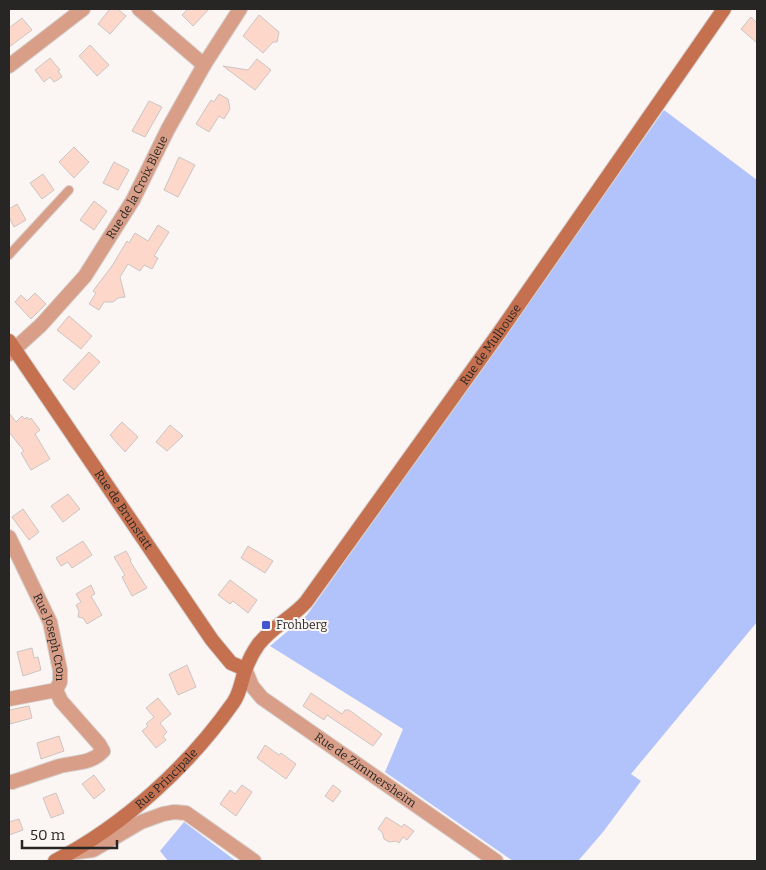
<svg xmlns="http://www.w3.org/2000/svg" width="766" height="870" viewBox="0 0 766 870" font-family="Bitter,serif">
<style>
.green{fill:#b2c3fb}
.building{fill:#fdd8ca;stroke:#cac5c3}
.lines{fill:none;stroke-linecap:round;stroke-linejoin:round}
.service-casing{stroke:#d5d1cf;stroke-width:10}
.minor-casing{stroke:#d5d1cf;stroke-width:16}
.secondary-casing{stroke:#d5d1cf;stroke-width:16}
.service{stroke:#d99e87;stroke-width:8}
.minor{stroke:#d99e87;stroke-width:14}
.secondary{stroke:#c5704f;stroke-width:14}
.poi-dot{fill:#4257cb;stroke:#fbf6f4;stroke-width:2}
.labels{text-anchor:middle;stroke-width:4;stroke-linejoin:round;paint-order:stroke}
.street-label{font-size:12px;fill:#282625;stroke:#fbf6f4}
.poi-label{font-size:12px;fill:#282625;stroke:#fbf6f4;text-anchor:start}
</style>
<rect width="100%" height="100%" fill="#fbf6f4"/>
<path class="green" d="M 664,110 L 757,180 L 757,622 L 631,774 L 641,781 L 603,832 L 578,861 L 513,861 L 385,772 L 403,729 L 270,646 L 307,615 Z
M 184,822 L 236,861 L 168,861 L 160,851 Z"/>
<path class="building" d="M 110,9 L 118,9 L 126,16 L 110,34 L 98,24 Z
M 188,9 L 209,9 L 193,26 L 182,15 Z
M 259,15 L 279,32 L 277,42 L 273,42 L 263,53 L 243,36 Z
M 751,17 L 757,23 L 757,43 L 741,29 Z
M 22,18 L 32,30 L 9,47 L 9,28 Z
M 90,45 L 109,65 L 97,76 L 79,56 Z
M 50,58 L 60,70 L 58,71 L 62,77 L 54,82 L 50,77 L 44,82 L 35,70 Z
M 257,59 L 271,70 L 255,90 L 223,66 L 248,70 Z
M 219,94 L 228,99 L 230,109 L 224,119 L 219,116 L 209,132 L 196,124 L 211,100 L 214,102 Z
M 149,101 L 162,107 L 145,137 L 132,131 Z
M 74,147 L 89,162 L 74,178 L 59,162 Z
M 179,157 L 195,165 L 178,197 L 164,190 Z
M 114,162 L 129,170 L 118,190 L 103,183 Z
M 43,174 L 54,190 L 42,199 L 30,183 Z
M 94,201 L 107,211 L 94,230 L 80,220 Z
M 17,204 L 26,220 L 14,227 L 9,217 L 9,209 Z
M 158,225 L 169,232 L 154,256 L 158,258 L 152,269 L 144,265 L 140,271 L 128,264 L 120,277 L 125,297 L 118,298 L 113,302 L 104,302 L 99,310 L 89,304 L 96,293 L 93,291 L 96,287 L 112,266 L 127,241 L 129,243 L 135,233 L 148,241 Z
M 35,293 L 46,304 L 31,319 L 15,302 L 21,295 L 27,301 Z
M 69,316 L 92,336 L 81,349 L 57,330 Z
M 89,352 L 100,362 L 74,390 L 63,380 Z
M 9,413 L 16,422 L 22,416 L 25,419 L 27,417 L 29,420 L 31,418 L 40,430 L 35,434 L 50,459 L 31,470 L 21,453 L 24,451 L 9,432 Z
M 122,422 L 138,437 L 125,452 L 110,435 Z
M 170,425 L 183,436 L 167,451 L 156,442 Z
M 68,494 L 80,509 L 63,522 L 51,506 Z
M 23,509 L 39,532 L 29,540 L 12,517 Z
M 83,541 L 92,555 L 72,568 L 68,562 L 61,566 L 56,558 Z
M 248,546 L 273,561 L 265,573 L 241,558 Z
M 126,551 L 131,560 L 130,561 L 147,588 L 132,596 L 122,577 L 125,575 L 114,557 Z
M 230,580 L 257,600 L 248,613 L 233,601 L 230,604 L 218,595 Z
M 91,585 L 95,594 L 91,596 L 102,615 L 87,624 L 83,618 L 78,617 L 79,611 L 76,605 L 81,602 L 76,594 Z
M 32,648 L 34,658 L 38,657 L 41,670 L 23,676 L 17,652 Z
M 187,665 L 196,687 L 178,695 L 169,674 Z
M 311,693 L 342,714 L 345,710 L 349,710 L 382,734 L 373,746 L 327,715 L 324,720 L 303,706 Z
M 158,698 L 171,714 L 160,723 L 167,732 L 163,736 L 166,740 L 156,748 L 142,731 L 148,726 L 146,724 L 154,717 L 146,708 Z
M 29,706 L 32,718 L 10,724 L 9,710 Z
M 59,736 L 64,751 L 41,759 L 37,743 Z
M 265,745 L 279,755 L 281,753 L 296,764 L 286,779 L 257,758 Z
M 94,775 L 105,790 L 94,799 L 82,784 Z
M 242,785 L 252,792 L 236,816 L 220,804 L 230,790 L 235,794 Z
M 333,785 L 341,791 L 333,802 L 325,796 Z
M 56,793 L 64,813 L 51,818 L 43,798 Z
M 386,817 L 402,827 L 404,824 L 414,831 L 407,840 L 403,837 L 399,843 L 396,841 L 389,842 L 384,839 L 382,832 L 378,829 Z
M 19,819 L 23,830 L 9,835 L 9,822 Z"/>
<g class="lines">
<g class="service-casing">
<path id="service" d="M 9,255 L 69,190"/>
</g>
<g class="minor-casing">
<g id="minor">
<path d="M 139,9 L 204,65"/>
<path d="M 9,66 L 83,9"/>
<path id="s1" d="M 9,354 L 41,325 L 85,276 L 133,200 L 168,129 L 204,65 L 240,9"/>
<path id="s2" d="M 9,537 L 50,622 L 60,670 L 60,682 L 56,690 L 61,701 L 99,744 L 103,751 C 91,764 76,762 60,766 C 44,771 28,777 12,782"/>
<path id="s3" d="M 245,669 L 252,686 L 262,698 L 496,861"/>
<path d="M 9,699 L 56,690"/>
<path d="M 70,853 L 93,850 L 141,822 L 163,814 L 174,812 L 186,813 L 254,861"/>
</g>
</g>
<g class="secondary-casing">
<g id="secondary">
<path id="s4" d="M 9,341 L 212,640 L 231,663 L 245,669"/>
<path id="s5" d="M 55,861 C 124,825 188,767 233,703 C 241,692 241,680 246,668 C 249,660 253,652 258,645 C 271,627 292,618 306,602 L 499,333 L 724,9"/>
</g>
</g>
<use href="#service" class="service"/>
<use href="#minor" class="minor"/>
<use href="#secondary" class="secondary"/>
</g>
<rect class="poi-dot" x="261" y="620" width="10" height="10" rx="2.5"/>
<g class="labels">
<g class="street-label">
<text dy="4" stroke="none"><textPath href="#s1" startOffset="212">Rue de la Croix Bleue</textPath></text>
<text dy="4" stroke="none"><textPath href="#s5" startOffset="685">Rue de Mulhouse</textPath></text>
<text dy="4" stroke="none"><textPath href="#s4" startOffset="204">Rue de Brunstatt</textPath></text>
<text dy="4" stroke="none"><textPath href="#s2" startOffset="109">Rue Joseph Cron</textPath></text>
<text dy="4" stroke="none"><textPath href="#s3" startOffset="160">Rue de Zimmersheim</textPath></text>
<text dy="4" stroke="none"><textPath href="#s5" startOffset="139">Rue Principale</textPath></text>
</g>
<g class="poi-label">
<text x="276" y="629">Frohberg</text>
</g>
</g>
<rect width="766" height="870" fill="none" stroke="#282625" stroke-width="20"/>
<path d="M22 840v8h95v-8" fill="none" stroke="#282625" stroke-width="2.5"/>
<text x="30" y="840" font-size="15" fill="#282625" stroke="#fbf6f4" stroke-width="4" paint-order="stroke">50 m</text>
</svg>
